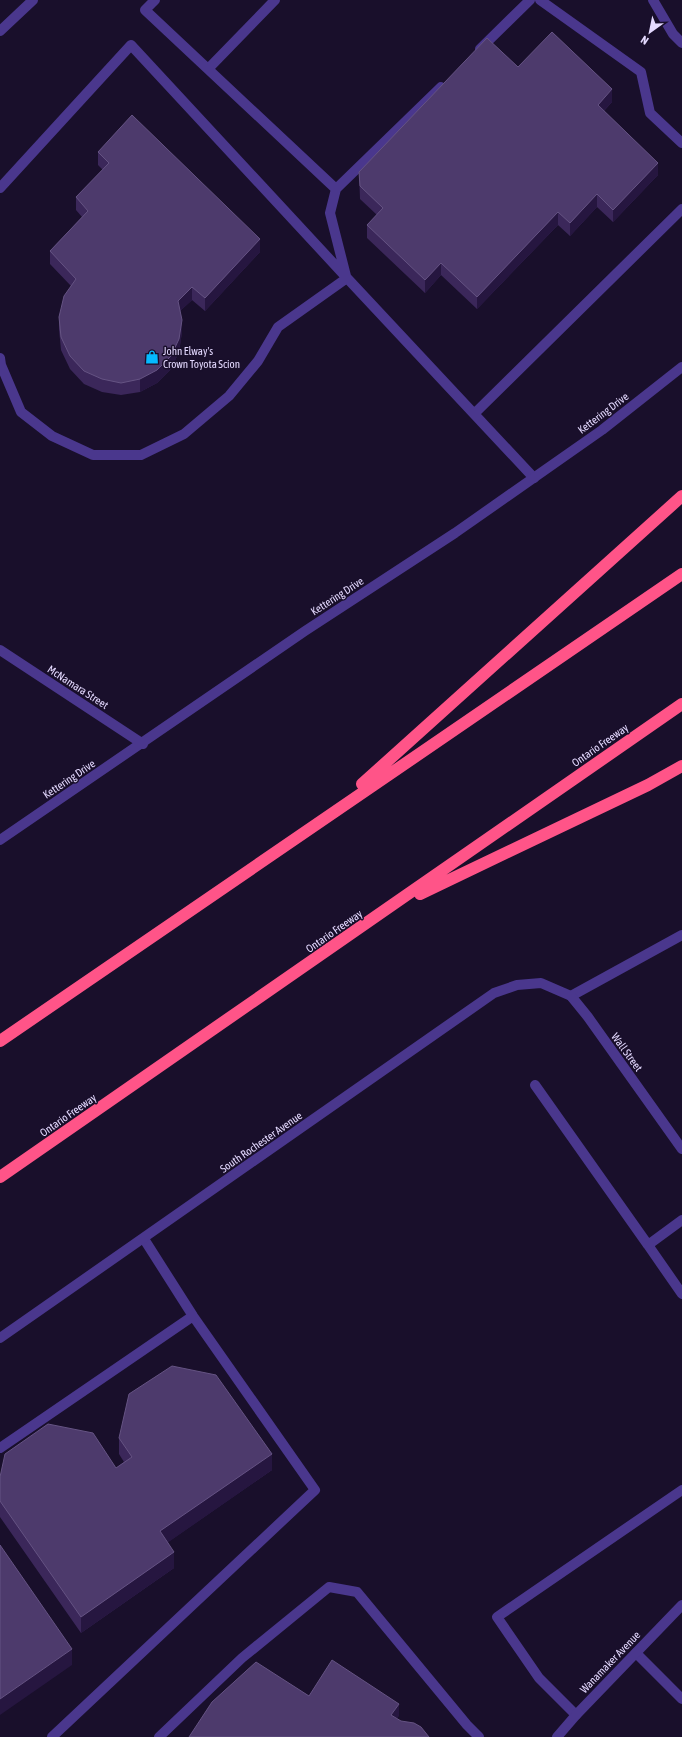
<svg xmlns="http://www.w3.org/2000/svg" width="682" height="1737" viewBox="0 0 682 1737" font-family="'Asap Condensed',sans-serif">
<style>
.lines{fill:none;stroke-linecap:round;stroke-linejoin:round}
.service{stroke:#4a378d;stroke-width:10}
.minor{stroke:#4a378d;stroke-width:10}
.tertiary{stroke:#4a378d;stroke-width:10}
.motorway{stroke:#ff5488;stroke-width:12}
.wall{fill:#3b275a}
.shaded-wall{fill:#261640}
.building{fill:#4d3a6c;stroke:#655383}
.labels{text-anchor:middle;stroke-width:3;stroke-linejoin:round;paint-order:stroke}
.poi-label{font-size:11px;fill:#e4d9ff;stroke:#190f2b;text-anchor:start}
.street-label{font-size:11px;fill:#e4d9ff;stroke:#190f2b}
</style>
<rect width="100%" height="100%" fill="#190f2b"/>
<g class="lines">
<path class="service" d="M 155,0 L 145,10 L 336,189
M 540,0 L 641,72 L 650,113 L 682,143
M 653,0 L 673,34 L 682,43
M 0,31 L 33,0
M 480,49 L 530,0
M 208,69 L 275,0
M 0,188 L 131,45 L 347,278
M 346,276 L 330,213 L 336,189 L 441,87
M 0,358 L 1,365 L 21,412 L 52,436 L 93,455 L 141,455 L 184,434 L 229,396 L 258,361 L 278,327 L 347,278 L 534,478
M 474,414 L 682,209
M 571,996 L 682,935
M 535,1085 L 648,1245
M 682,1220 L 648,1245 L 682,1294
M 0,1448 L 193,1316
M 636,1653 L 682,1699
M 576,1715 L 539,1678 L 497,1617 L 682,1490
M 52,1737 L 315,1490 L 193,1316 L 144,1239
M 159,1737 L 242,1658 L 329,1587 L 357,1592 L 467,1725 L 479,1737"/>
<path class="minor" d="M 0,650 L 143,744
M 0,840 L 305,631 L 455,533 L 602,430 L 682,367
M 0,1338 L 494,993 L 517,985 L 541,983 L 571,996 L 588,1017 L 682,1149"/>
<path class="tertiary" d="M 557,1737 L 576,1715 L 682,1605"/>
<path class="motorway" d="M 362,784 L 682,496
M 420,894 L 648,785 L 682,766
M 0,1041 L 682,574
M 0,1177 L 682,704"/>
</g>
<path class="wall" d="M 518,67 L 612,102 L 604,111 L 658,175 L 613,222 L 597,207 L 570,236 L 558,225 L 477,309 L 441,275 L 425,293 L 367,238 L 367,225 L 377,215 L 360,199 L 359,172 Z
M 98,152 L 260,252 L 205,311 L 192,300 L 180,311 L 182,332 L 179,352 L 171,369 L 157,383 L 140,392 L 121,395 L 102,392 L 84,384 L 70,369 L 61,350 L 59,329 L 59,317 L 71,286 L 50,264 L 50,251 L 82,217 L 76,210 L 76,197 L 103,170 L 98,165 Z
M 119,1438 L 272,1470 L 168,1542 L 174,1568 L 81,1633 L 0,1517 L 0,1477 L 116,1468 L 124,1462 L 119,1454 Z"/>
<path class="shaded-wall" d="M 612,89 L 612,102 L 598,117 L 598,105 Z
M 658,163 L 658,175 L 613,222 L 613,210 Z
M 597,194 L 597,207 L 570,236 L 570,223 Z
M 558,212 L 558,225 L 477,309 L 477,297 Z
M 260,239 L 260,252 L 205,311 L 205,298 Z
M 441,263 L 441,275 L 425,293 L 425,280 Z
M 192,287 L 192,300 L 178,313 L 178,301 Z
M 182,320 L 182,332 L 179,352 L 171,369 L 157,383 L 140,392 L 140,379 Z
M 272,1454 L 272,1470 L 160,1548 L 160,1531 Z
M 174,1552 L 174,1568 L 81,1633 L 81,1617 Z
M 72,1649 L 72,1665 L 0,1715 L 0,1699 Z
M 399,1704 L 399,1716 L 391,1727 L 391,1715 Z"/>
<path class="building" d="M 552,32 L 612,89 L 598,105 L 658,163 L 613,210 L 597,194 L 570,223 L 558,212 L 477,297 L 441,263 L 425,280 L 367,225 L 383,208 L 360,186 L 359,172 L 487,38 L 518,67 Z
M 132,115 L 260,239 L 205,298 L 192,287 L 178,301 L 182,320 L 179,339 L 171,356 L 157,370 L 140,379 L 121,383 L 102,379 L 84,371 L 70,356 L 61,337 L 59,317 L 64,296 L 76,279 L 50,251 L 88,211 L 76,197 L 109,163 L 98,152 Z
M 172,1366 L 216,1375 L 272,1454 L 160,1531 L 174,1552 L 81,1617 L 0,1501 L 0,1477 L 5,1454 L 48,1424 L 93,1433 L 116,1468 L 132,1457 L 119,1438 L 129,1394 Z
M 0,1545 L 72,1649 L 0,1699 Z
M 332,1660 L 399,1704 L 391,1715 L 401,1721 L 414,1723 L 421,1727 L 429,1737 L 189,1737 L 212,1702 L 256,1662 L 309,1696 Z"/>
<defs>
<g id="shop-bare" transform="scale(1.08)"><path d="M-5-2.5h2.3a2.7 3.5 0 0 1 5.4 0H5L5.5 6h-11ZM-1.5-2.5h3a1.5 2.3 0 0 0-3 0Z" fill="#05baff" stroke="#190f2b" stroke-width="2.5" paint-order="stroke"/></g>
</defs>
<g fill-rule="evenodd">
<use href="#shop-bare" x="152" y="357"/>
</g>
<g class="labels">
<g class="poi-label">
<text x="163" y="355">John Elway's<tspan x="163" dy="13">Crown Toyota Scion</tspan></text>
</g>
<g class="street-label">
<text transform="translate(603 413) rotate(-37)" y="4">Kettering Drive</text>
<text transform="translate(337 596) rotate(-33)" y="4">Kettering Drive</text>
<text transform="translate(78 687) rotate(33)" y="4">McNamara Street</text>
<text transform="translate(600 745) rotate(-35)" y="4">Ontario Freeway</text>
<text transform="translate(69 779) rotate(-34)" y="4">Kettering Drive</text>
<text transform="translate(334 931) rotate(-35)" y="4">Ontario Freeway</text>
<text transform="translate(627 1052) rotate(54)" y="4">Wall Street</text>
<text transform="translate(68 1115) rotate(-35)" y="4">Ontario Freeway</text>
<text transform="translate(261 1142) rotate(-35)" y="4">South Rochester Avenue</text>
<text transform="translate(610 1662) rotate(-46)" y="4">Wanamaker Avenue</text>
</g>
</g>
<g transform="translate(650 32) rotate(213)" stroke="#190f2b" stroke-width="3" paint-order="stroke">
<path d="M0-3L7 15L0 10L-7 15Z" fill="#e4d9ff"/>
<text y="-6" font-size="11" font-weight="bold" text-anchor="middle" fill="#e4d9ff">N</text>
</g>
</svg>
